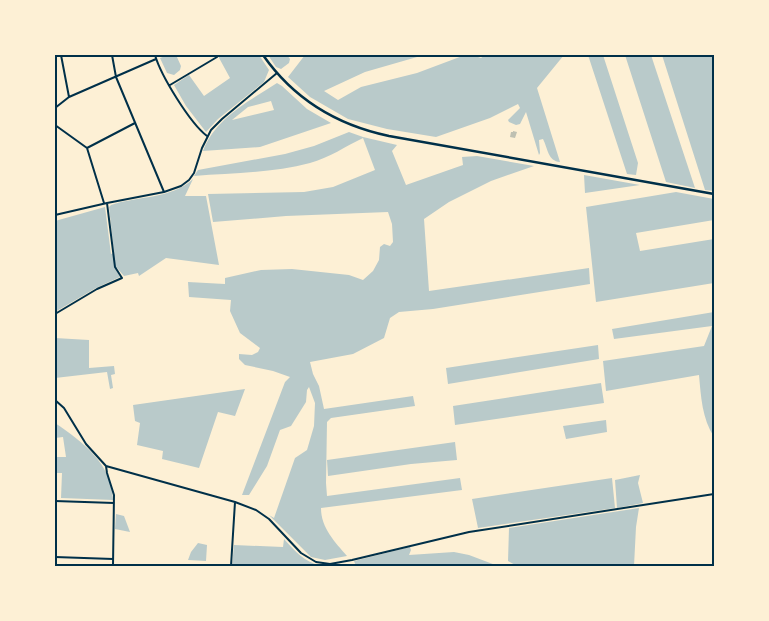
<svg xmlns="http://www.w3.org/2000/svg" width="769" height="621" viewBox="0 0 769 621" font-family="'Titillium Web',sans-serif">
<style>
.green{fill:#b9caca;fill-rule:evenodd}
.building{fill:#bec0b2}
.lines{fill:none;stroke-linecap:round;stroke-linejoin:round}
.minor{stroke:#003049;stroke-width:2}
.tertiary{stroke:#003049;stroke-width:2.5}
.neatline{fill:none;stroke:#003049;stroke-width:2}
</style>
<rect width="100%" height="100%" fill="#fdf0d5"/>
<path class="green" d="M 168,55 L 176,55 L 181,66 L 180,70 L 174,75 L 167,73 L 160,58 Z
M 220,55 L 259,55 L 269,70 L 264,82 L 218,119 L 206,132 L 186,106 L 174,85 L 189,75 L 204,96 L 230,78 L 218,56 Z
M 268,55 L 287,55 L 290,59 L 289,63 L 281,69 L 276,67 Z
M 305,55 L 424,55 L 365,72 L 324,91 L 338,100 L 361,87 L 417,73 L 465,55 L 472,55 L 481,58 L 485,55 L 564,55 L 537,88 L 560,162 C 548,161 548,149 543,139 L 539,140 L 540,153 L 539,155 L 526,112 L 520,124 L 516,125 L 509,122 L 508,120 L 520,108 L 518,104 L 490,118 L 436,137 L 387,129 L 348,119 L 310,97 L 288,77 Z
M 588,55 L 603,55 L 638,163 L 636,175 L 627,174 Z
M 625,55 L 651,55 L 695,188 L 666,182 Z
M 662,55 L 714,55 L 714,191 L 705,190 Z
M 277,83 L 282,86 L 307,109 L 331,123 L 260,147 L 203,151 C 215,118 249,101 277,83 ZM 271,101 L 274,110 L 232,120 L 248,107 Z
M 349,132 L 363,137 L 397,145 L 392,151 L 406,185 L 463,165 L 462,157 L 477,156 L 534,166 L 491,181 L 449,202 L 424,219 L 429,291 L 589,268 L 590,284 L 433,309 L 399,312 L 390,318 L 384,338 L 353,354 L 310,362 L 313,374 L 319,386 L 324,409 L 413,396 L 415,406 L 331,418 L 327,422 L 326,483 L 327,496 L 460,478 L 462,490 L 321,508 C 321,528 335,542 347,556 L 325,560 L 311,557 L 269,515 L 274,518 L 295,458 L 307,450 L 314,426 L 315,403 L 309,387 L 307,390 L 306,402 L 291,426 L 280,430 L 267,466 L 249,495 L 242,495 L 285,382 L 290,377 L 273,371 L 245,365 L 239,359 L 239,354 L 252,355 L 258,352 L 260,348 L 240,333 L 230,311 L 231,300 L 189,297 L 188,282 L 225,284 L 225,278 L 261,270 L 292,269 L 349,275 L 363,280 L 373,271 L 379,260 L 380,247 L 384,244 L 390,246 L 393,242 L 392,224 L 388,212 L 286,216 L 213,222 L 208,194 L 304,192 L 333,187 L 375,170 L 363,138 C 346,146 329,158 310,163 C 273,173 232,173 194,176 L 198,170 L 285,154 L 314,146 Z
M 584,175 L 640,185 L 585,193 Z
M 193,179 L 185,196 L 206,196 L 219,265 L 166,258 L 139,276 L 138,273 L 124,276 L 117,268 L 115,268 L 120,277 L 96,288 L 55,312 L 55,221 L 105,207 L 111,254 L 114,253 L 109,207 L 111,205 C 137,196 172,199 193,179 Z
M 676,192 L 714,199 L 714,220 L 636,233 L 640,251 L 714,239 L 714,283 L 596,302 L 586,207 Z
M 714,312 L 713,324 L 714,323 L 714,437 C 702,418 701,397 699,375 L 606,391 L 603,361 L 704,346 L 712,326 L 614,339 L 612,329 Z
M 55,338 L 89,340 L 89,368 L 114,366 L 115,374 L 111,375 L 113,388 L 110,389 L 107,372 L 55,378 Z
M 598,345 L 599,359 L 448,384 L 446,368 Z
M 601,383 L 604,403 L 455,425 L 453,406 Z
M 245,389 L 235,416 L 218,412 L 199,468 L 162,459 L 163,451 L 137,445 L 140,423 L 135,421 L 133,405 Z
M 606,420 L 607,432 L 566,439 L 563,426 Z
M 55,423 C 83,442 112,464 113,500 L 61,498 L 62,473 L 55,473 L 55,457 L 66,457 L 63,437 L 55,438 Z
M 455,442 L 457,460 L 411,464 L 328,476 L 327,460 Z
M 640,475 L 638,483 L 643,503 L 617,508 L 615,480 Z
M 612,478 L 615,508 L 478,528 L 472,499 Z
M 639,508 L 636,527 L 634,566 L 517,566 L 508,561 L 509,528 Z
M 116,514 L 124,516 L 130,532 L 115,529 Z
M 284,539 C 296,552 303,561 321,566 L 232,566 L 234,545 L 283,547 Z
M 198,543 L 207,545 L 206,561 L 188,560 L 191,552 Z
M 410,547 L 411,550 L 409,555 L 454,552 L 469,555 L 498,566 L 356,566 L 354,561 Z"/>
<path class="building" d="M 513,131 L 517,132 L 515,138 L 510,137 L 511,132 L 513,132 Z"/>
<g class="lines">
<path class="minor" d="M 61,55 L 69,97
M 112,55 L 116,77 L 164,192
M 155,55 C 161,76 190,123 207,136
M 170,85 L 217,57
M 55,108 L 69,97 L 156,59
M 55,125 L 87,148 L 104,203
M 87,148 L 135,123
M 55,215 L 107,203 L 164,192 L 181,186 L 189,180 L 194,173 L 202,148 L 211,130 L 222,119 L 277,73
M 55,314 L 97,289 L 122,278 L 115,267 L 107,203
M 55,400 L 64,408 L 86,444 L 106,466 L 235,502 L 256,510 L 269,519 L 301,553 L 316,562 L 330,564 L 352,560 L 469,532 L 714,494
M 106,466 L 107,473 L 114,495 L 113,566
M 55,501 L 114,503
M 55,557 L 113,559
M 231,566 L 235,502"/>
<path class="tertiary" d="M 263,55 C 293,98 337,125 389,136 L 714,194"/>
</g>
<rect width="769" height="621" fill="none" stroke="#fdf0d5" stroke-width="112"/>
<rect x="56" y="56" width="657" height="509" class="neatline"/>
</svg>
